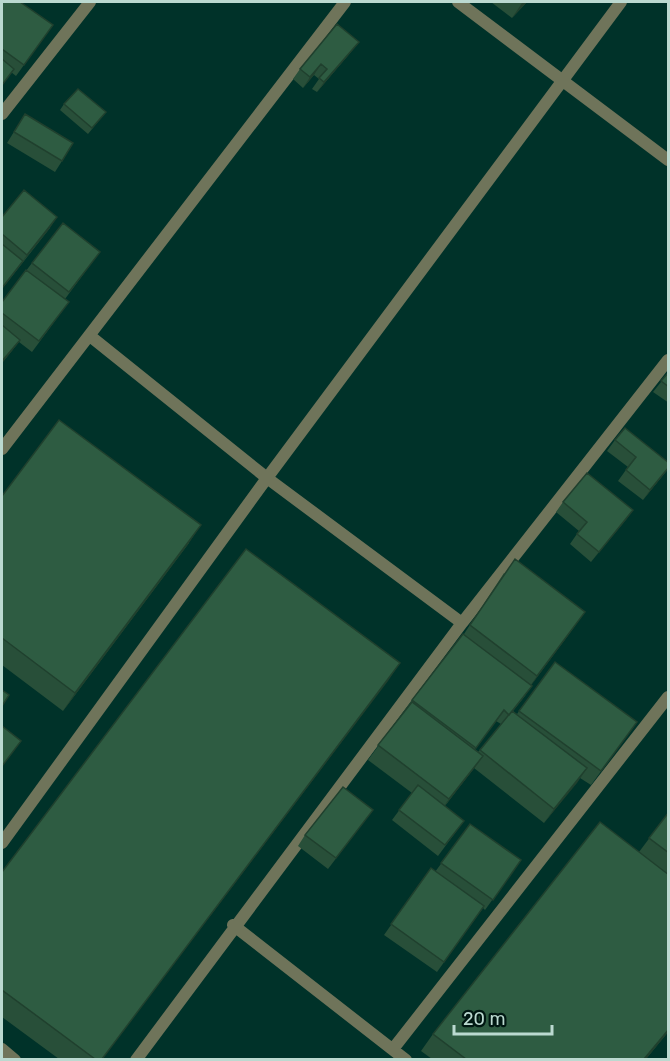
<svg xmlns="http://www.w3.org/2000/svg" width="670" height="1061" viewBox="0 0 670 1061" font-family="Rubik,sans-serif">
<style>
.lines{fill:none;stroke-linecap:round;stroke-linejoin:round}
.minor{stroke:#6f745a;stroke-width:12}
.wall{fill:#284f39;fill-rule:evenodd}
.shaded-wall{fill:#20402e}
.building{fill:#2e5c42;stroke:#20402e;stroke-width:1.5}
</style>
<rect width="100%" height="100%" fill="#003229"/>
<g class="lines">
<path class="minor" d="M 458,2 L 668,160
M 2,114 L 90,2
M 90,336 L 267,478 L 462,623
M 2,449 L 345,2
M 2,843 L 267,478 L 621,2
M 233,925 L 406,1060
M 2,1049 L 15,1060
M 393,1049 L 668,697
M 136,1060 L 462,623 L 668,360"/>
</g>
<path class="wall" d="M 2,2 L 53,25 L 16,76 L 11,72 L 2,86 Z
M 491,2 L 527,2 L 512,18 Z
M 351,52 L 317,92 L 312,89 L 319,79 L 314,75 L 303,88 L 293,79 L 300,69 Z
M 64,104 L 106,112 L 88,134 L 60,110 Z
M 25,114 L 62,161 L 55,172 L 7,143 Z
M 2,217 L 50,228 L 2,289 Z
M 100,252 L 65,299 L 69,302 L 32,352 L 19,342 L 2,363 L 2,302 L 32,263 Z
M 669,372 L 669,403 L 653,392 Z
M 615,440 L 669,468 L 643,500 L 618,481 L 628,467 L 607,451 Z
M 2,496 L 189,543 L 63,711 L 2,665 Z
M 563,502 L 633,510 L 591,562 L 570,544 L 579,531 L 556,512 Z
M 504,573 L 575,626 L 531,685 L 525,696 L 513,711 L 517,714 L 555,662 L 637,722 L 591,785 L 580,778 L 544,823 L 474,768 L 445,806 L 464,821 L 438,856 L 392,820 L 412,793 L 368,760 L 412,700 L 464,634 ZM 496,721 L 501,724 L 478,752 L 475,749 Z
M 400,663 L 102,1059 L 59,1059 L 2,1017 L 2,872 Z
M 373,810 L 328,869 L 298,846 L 305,835 Z
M 669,812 L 669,1031 L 646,1059 L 432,1059 L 421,1051 L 433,1034 L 639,852 Z
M 470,824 L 521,860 L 485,910 L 483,908 L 437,972 L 384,935 L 431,868 L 435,872 Z"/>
<path class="shaded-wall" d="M 524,2 L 527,2 L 512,18 L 522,3 Z
M 359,42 L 351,52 L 317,92 L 324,82 Z
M 321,64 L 314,75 L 303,88 L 310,77 Z
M 57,217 L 50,228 L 20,265 L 27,255 Z
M 20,340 L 12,351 L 2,363 L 2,361 Z
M 669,467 L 663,475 L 643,500 L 650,490 Z
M 633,510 L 626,520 L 591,562 L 599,552 Z
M 201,525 L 189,543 L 63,711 L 75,693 Z
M 585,612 L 575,626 L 527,691 L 537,676 Z
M 400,663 L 388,681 L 102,1059 Z
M 483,756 L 473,770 L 439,813 L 449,799 Z
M 587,768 L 577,783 L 544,823 L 554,809 Z
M 669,1029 L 669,1031 L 646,1059 L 644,1059 Z"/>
<path class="building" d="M 2,2 L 20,2 L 53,25 L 24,65 L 2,49 Z
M 337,24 L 359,42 L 324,82 L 319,78 L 327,69 L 321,64 L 310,77 L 300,69 Z
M 2,59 L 14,69 L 2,85 Z
M 78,89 L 106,112 L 92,128 L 64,104 Z
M 25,114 L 73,143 L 62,161 L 14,132 Z
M 24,190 L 57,217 L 27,255 L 2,234 L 2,217 Z
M 63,223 L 100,252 L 69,292 L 32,263 Z
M 2,244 L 23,261 L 2,288 Z
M 26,270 L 69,302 L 39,341 L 2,313 L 2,302 Z
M 2,325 L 20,340 L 2,361 Z
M 669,372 L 669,387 L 661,381 Z
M 59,420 L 201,525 L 75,693 L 2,638 L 2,496 Z
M 625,428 L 669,463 L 669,467 L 650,490 L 626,470 L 636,457 L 615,440 Z
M 587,473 L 633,510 L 599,552 L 577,534 L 587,522 L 563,502 Z
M 246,549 L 400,663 L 102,1059 L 95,1059 L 2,990 L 2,872 Z
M 515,559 L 585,612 L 537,676 L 470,625 Z
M 463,634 L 532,686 L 509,715 L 504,710 L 476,748 L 412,700 Z
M 555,662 L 637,722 L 601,771 L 519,711 Z
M 2,690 L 9,695 L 2,706 Z
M 412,702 L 483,756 L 449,799 L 378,745 Z
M 512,711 L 587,768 L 554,809 L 480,750 Z
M 2,726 L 21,741 L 2,766 Z
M 418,785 L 464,821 L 445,845 L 399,810 Z
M 343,787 L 373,810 L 336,858 L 305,835 Z
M 669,812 L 669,853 L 649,838 Z
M 600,822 L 669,875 L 669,1029 L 644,1059 L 466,1059 L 433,1034 Z
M 470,824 L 521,860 L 493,900 L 441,863 Z
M 431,868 L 484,906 L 444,962 L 391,924 Z"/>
<rect width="670" height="1061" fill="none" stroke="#bbd9d0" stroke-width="6"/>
<path d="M454 1025v9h98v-9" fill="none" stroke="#bbd9d0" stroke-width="3"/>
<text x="463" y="1025" font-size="18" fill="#bbd9d0" stroke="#001712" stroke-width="4.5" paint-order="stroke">20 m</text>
</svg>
